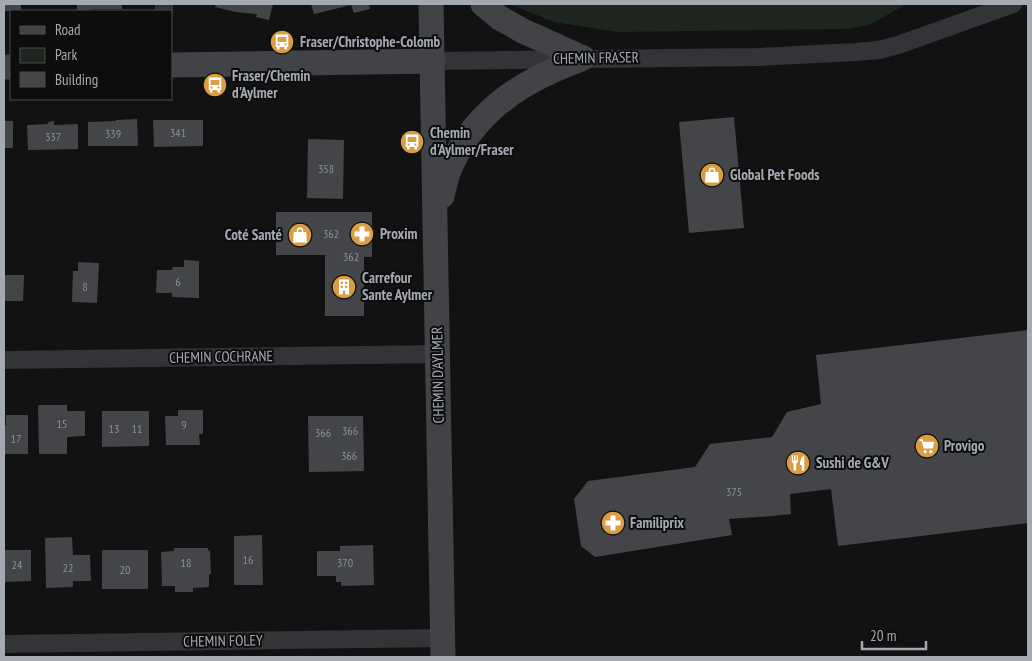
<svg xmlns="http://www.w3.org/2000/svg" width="1032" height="661" viewBox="0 0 1032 661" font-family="'PT Sans Narrow',sans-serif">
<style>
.green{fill:#1f251f}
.building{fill:#444548}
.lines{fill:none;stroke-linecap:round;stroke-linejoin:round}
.street{stroke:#333438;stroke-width:18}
.secondary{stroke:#424347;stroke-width:25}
.labels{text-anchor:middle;stroke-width:4;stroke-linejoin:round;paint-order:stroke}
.number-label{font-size:12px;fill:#8d9198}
.poi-label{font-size:15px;font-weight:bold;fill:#a5aab2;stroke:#0d0d0e;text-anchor:start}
.street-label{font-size:15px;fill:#a5aab2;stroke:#0d0d0e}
</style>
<rect width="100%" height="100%" fill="#121213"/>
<path class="green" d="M 509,4 L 907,4 L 869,25 L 846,29 L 618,32 L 554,22 Z"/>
<path class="building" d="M 4,4 L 21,4 L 21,11 L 4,11 Z
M 77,4 L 122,4 L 122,9 L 89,9 L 90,10 L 77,11 Z
M 216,4 L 273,4 L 269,20 L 256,17 L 257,14 L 236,12 L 215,7 Z
M 311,4 L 369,4 L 370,9 L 354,13 L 351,5 L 314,14 Z
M 734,117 L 744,228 L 689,233 L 679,122 Z
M 137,119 L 138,146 L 88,146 L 88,122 L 116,121 L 116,120 Z
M 153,120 L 203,120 L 203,146 L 154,147 Z
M 4,121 L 13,121 L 13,148 L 4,148 Z
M 54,121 L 54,125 L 78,124 L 78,149 L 28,150 L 27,125 L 48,124 L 48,122 Z
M 308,139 L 344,140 L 343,199 L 307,198 Z
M 276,212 L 372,212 L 372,257 L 364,257 L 364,316 L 325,316 L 325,255 L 276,255 Z
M 184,260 L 199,261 L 199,298 L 172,297 L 172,293 L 156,293 L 157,270 L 172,270 L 173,267 L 184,267 Z
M 78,262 L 99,263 L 97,303 L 72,302 L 73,271 L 78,271 Z
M 4,275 L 24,275 L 23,301 L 4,301 Z
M 1028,330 L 1028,523 L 838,546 L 831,489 L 790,494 L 791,514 L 773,516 L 729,519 L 732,535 L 595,557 L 581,546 L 574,499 L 588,481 L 695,467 L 710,444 L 772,437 L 787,412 L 821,404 L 816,355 Z
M 38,405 L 67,405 L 67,411 L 85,411 L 85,436 L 67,437 L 67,454 L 39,454 Z
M 178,410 L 203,410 L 203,434 L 199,434 L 200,445 L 166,445 L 165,416 L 178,416 Z
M 102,411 L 149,411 L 149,446 L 102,447 Z
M 6,415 L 28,415 L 28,454 L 4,454 L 4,425 L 6,425 Z
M 308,416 L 363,416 L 364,471 L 309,472 Z
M 262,535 L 263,585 L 234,585 L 234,536 Z
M 72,537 L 73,555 L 90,555 L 91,581 L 73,581 L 73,587 L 46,588 L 45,538 Z
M 373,545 L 374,585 L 341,586 L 341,582 L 336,582 L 336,576 L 317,576 L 317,551 L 340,551 L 340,546 Z
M 174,548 L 208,548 L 208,551 L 210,550 L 211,574 L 209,574 L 209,587 L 193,588 L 193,592 L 175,592 L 175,586 L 162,586 L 161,552 L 174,551 Z
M 4,550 L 31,550 L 31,581 L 4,582 Z
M 102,550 L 148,550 L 148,589 L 102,589 Z"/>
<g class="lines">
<path class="street" d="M 164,4 L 164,11
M 433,61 L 758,57 L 855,52 L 879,50 L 898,45 L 1013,4
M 4,360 L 438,354
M 4,644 L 443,638"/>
<path class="secondary" d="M 431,4 L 443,657
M 483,4 L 500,18 L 523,31 L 583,58
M 171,65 L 433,61
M 4,67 L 11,67
M 442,196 C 444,188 446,180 448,173 C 467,125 502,94 548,73 C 559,67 572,63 583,58"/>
</g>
<defs>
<g id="bus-disc" transform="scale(1.25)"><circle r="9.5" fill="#da9d43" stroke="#0d0d0e"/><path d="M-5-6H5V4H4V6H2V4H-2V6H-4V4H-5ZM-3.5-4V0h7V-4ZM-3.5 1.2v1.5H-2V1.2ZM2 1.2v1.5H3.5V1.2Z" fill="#fff"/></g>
<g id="shop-disc" transform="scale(1.25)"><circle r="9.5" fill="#da9d43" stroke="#0d0d0e"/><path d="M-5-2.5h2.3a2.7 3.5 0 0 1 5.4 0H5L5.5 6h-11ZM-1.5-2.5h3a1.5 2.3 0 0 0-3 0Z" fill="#fff"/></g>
<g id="pharmacy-disc" transform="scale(1.25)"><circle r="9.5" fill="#da9d43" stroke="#0d0d0e"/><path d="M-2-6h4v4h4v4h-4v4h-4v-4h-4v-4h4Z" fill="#fff"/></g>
<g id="building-disc" transform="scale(1.25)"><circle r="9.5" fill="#da9d43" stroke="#0d0d0e"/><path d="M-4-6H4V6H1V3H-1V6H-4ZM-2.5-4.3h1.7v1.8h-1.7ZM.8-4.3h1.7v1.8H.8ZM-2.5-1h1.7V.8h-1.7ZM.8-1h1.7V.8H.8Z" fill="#fff"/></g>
<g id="supermarket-disc" transform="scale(1.25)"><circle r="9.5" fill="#da9d43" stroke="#0d0d0e"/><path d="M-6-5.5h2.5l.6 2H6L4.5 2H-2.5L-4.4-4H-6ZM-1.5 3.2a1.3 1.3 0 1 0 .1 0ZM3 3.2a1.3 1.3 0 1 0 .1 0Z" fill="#fff"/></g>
<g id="restaurant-disc" transform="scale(1.25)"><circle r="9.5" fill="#da9d43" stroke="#0d0d0e"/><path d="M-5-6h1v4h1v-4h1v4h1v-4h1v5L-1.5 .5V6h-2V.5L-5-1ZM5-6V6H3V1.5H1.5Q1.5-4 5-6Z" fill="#fff"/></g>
</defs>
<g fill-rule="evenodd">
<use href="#bus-disc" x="282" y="42"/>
<use href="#bus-disc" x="215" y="85"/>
<use href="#bus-disc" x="412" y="142"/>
<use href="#shop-disc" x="712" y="175"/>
<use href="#pharmacy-disc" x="362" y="234"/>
<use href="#shop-disc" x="300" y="235"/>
<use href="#building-disc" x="344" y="287"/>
<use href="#supermarket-disc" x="927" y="446"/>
<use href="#restaurant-disc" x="798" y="463"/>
<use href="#pharmacy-disc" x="613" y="523"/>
</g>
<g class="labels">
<g class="number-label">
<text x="178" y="137">341</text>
<text x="113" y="138">339</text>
<text x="53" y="141">337</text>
<text x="326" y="173">358</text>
<text x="331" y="238">362</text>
<text x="351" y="261">362</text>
<text x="178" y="286">6</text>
<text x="85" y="291">8</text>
<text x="62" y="428">15</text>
<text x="184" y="429">9</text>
<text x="114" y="433">13</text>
<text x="137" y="433">11</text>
<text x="350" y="435">366</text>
<text x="323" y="437">366</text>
<text x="16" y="443">17</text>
<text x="349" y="460">366</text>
<text x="734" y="496">375</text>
<text x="248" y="564">16</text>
<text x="186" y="567">18</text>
<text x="345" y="567">370</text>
<text x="17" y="569">24</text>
<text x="68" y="572">22</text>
<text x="125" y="574">20</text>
</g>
<g class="poi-label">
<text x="300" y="47">Fraser/Christophe-Colomb</text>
<text x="232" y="81">Fraser/Chemin<tspan x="232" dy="17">d'Aylmer</tspan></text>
<text x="430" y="138">Chemin<tspan x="430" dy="17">d'Aylmer/Fraser</tspan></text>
<text x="730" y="180">Global Pet Foods</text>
<text x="380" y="239">Proxim</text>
<text x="282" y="240" text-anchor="end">Coté Santé</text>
<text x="362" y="283">Carrefour<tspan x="362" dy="17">Sante Aylmer</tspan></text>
<text x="944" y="451">Provigo</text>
<text x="816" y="468">Sushi de G&amp;V</text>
<text x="630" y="528">Familiprix</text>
</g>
<g class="street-label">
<text transform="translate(596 58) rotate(-1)" y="5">CHEMIN FRASER</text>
<text transform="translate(221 357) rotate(-1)" y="5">CHEMIN COCHRANE</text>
<text transform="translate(438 375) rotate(-91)" y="5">CHEMIN D'AYLMER</text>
<text transform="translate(223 641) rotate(-1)" y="5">CHEMIN FOLEY</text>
</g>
</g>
<rect width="1032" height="661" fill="none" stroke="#a5aab2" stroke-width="10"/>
<rect x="10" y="10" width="162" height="90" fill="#0d0d0e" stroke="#4a4c50"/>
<rect x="20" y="26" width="25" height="8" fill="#424347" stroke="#4a4c50"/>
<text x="55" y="35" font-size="15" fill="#a5aab2">Road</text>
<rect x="20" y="48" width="25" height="15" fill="#1f251f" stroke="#4a4c50"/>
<text x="55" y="60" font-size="15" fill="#a5aab2">Park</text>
<rect x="20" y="72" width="25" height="15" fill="#444548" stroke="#4a4c50"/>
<text x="55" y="85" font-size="15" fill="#a5aab2">Building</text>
<path d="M862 641v8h64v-8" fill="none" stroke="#a5aab2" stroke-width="2.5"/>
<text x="870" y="641" font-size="15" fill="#a5aab2" stroke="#0d0d0e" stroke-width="4" paint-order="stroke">20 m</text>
</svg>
